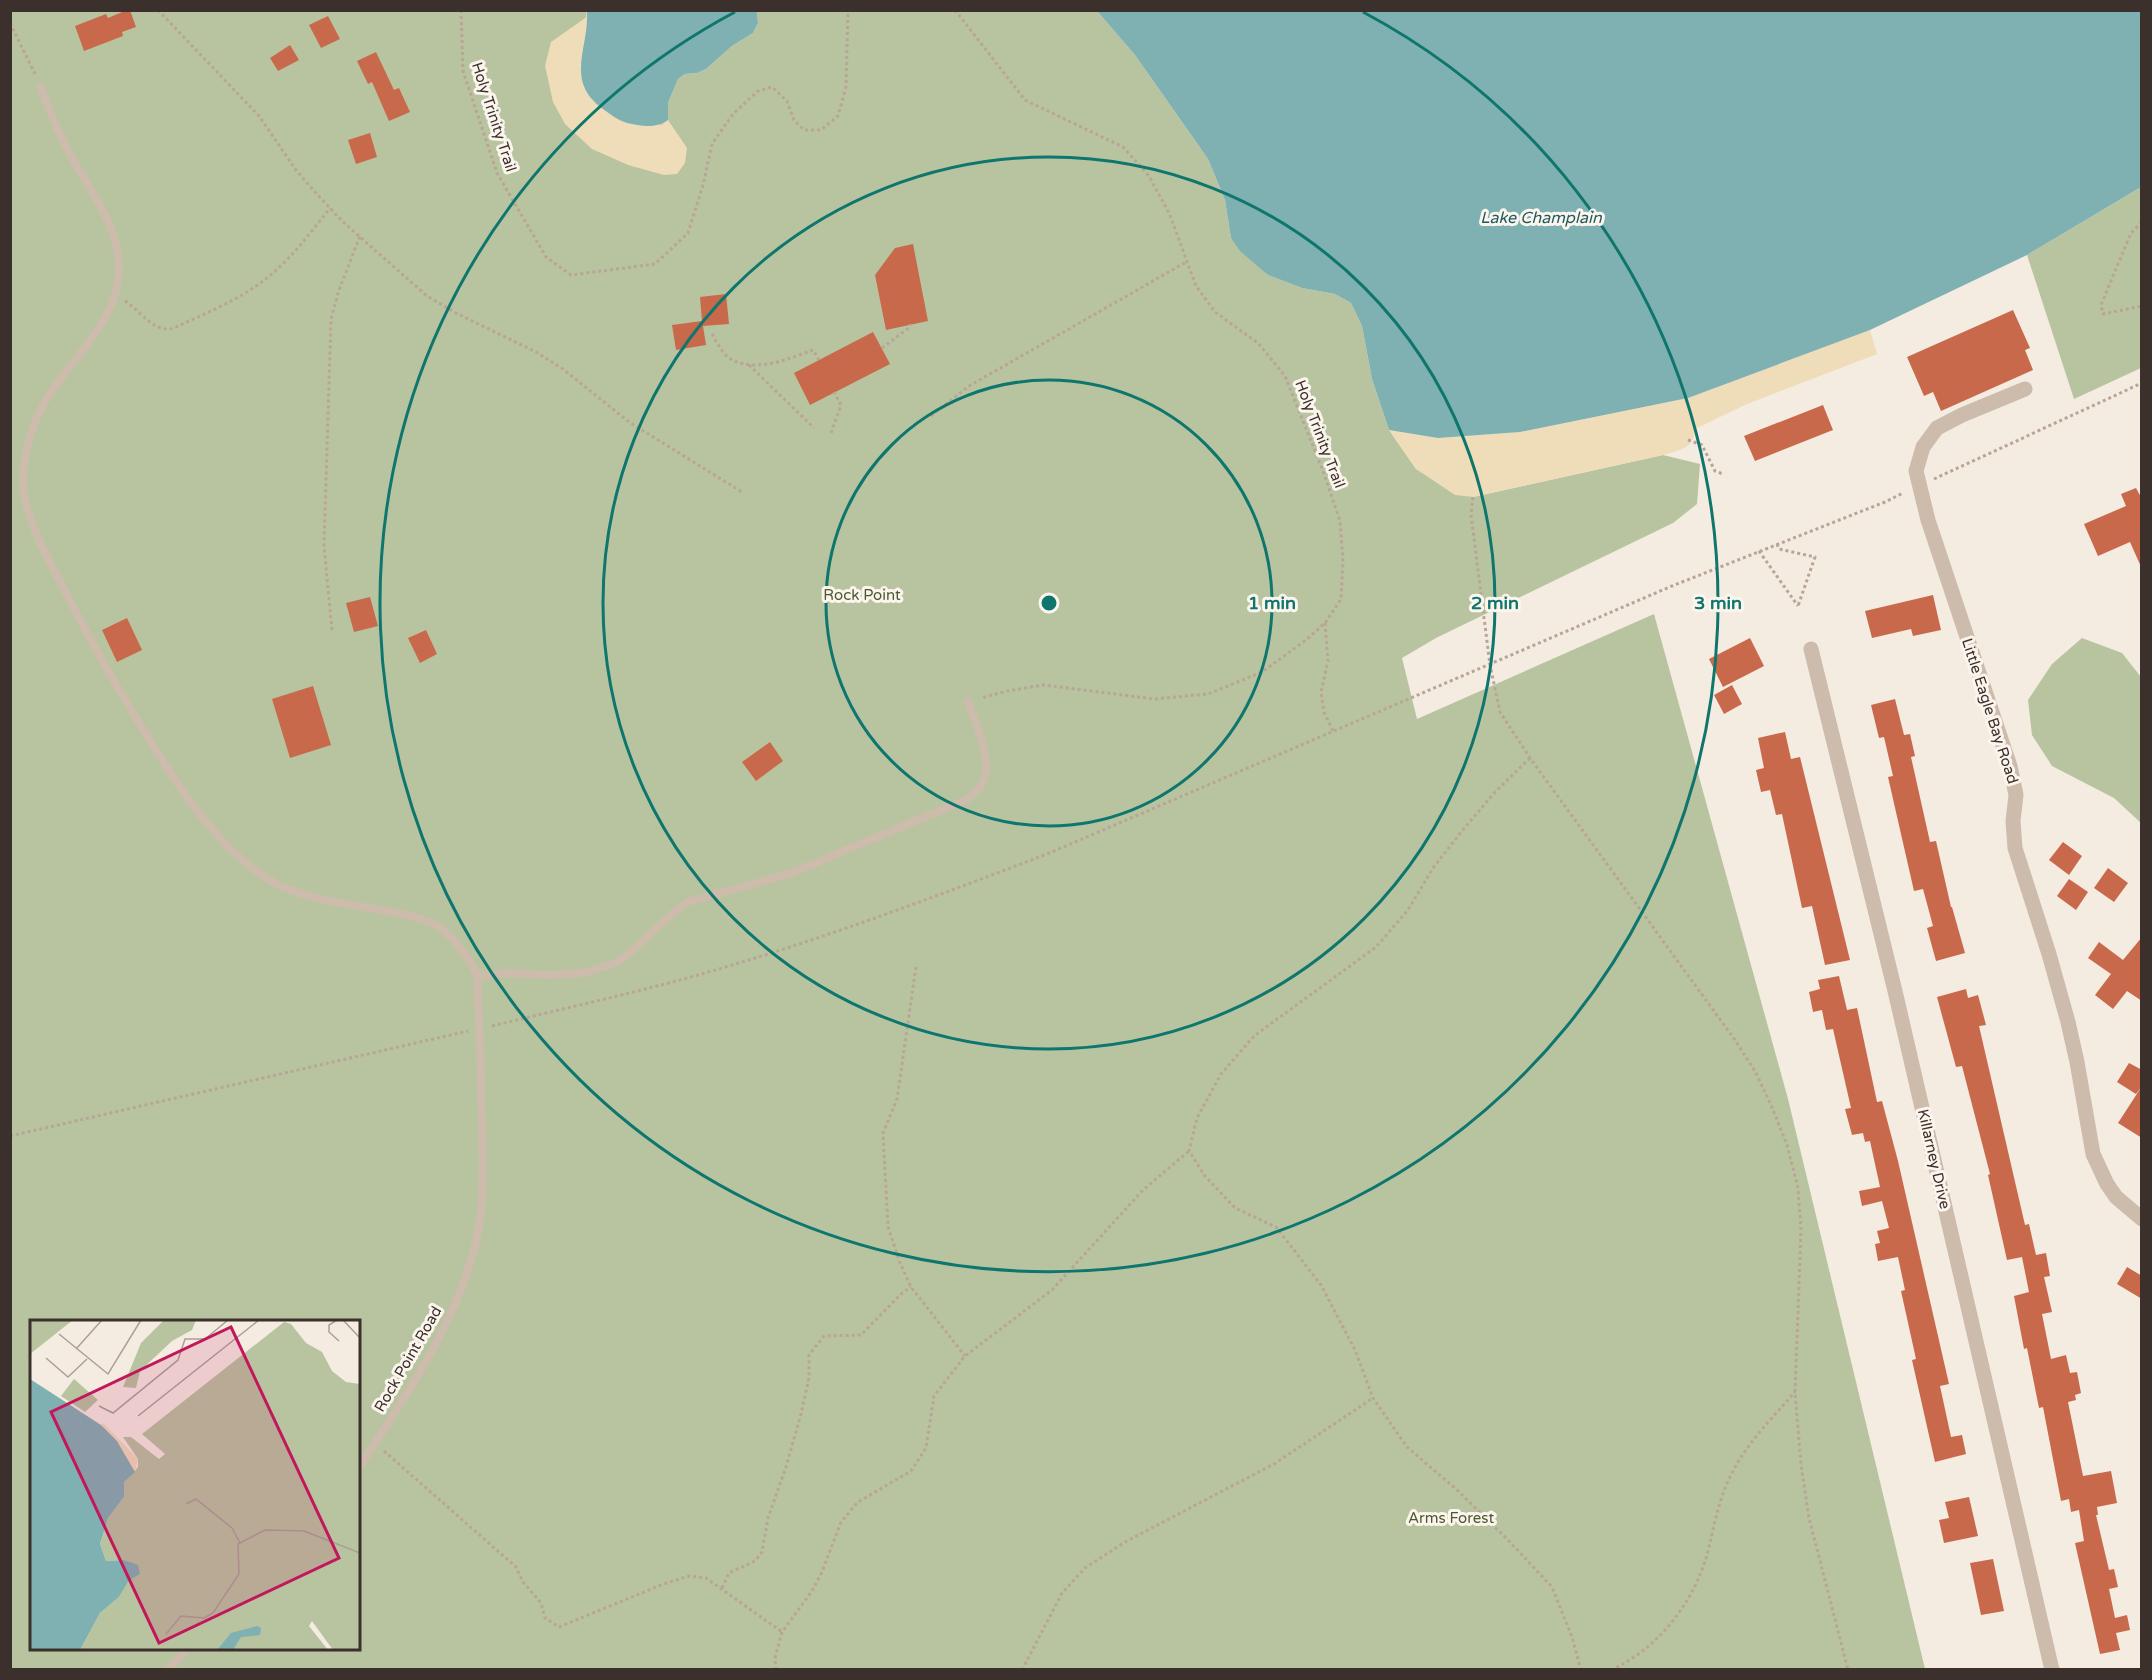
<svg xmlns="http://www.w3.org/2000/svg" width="2152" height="1680" viewBox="0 0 2152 1680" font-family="'Varela Round',sans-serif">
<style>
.green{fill:#b8c4a0;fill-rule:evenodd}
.sand{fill:#efdcb8}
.water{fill:#7fb0b2}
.building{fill:#c8694b}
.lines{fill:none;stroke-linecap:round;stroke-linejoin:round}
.path{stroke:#b9a596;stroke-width:3;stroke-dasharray:3 3;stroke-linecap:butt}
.service{stroke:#cdbbac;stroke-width:8}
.minor{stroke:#cdbbac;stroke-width:15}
.service-bridge{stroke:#cdbbac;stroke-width:8}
.ring{fill:none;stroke:#0f766e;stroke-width:3}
.labels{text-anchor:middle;stroke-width:6;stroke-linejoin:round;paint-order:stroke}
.street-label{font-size:15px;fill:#3b302b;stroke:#fbf5ee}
.park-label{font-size:15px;fill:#4a5a2e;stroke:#fbf5ee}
.water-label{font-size:16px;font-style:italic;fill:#1f5a5e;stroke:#fbf5ee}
.inset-road{fill:none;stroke:#aaa098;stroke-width:1.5}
.view{fill:#c2185b;fill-opacity:0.15;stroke:#c2185b;stroke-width:3}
.inset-edge{fill:none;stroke:#3b302b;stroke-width:3}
.centre{fill:#0f766e;stroke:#fbf5ee;stroke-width:3}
.ring-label{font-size:18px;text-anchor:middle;font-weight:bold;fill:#0f766e;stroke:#fbf5ee;stroke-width:6;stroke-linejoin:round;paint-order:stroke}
</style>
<rect width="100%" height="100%" fill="#f4ebe1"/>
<path class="green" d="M 11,11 L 587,11 L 580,66 L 595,103 L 618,120 L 643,127 L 667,121 L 668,103 L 678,79 L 685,74 L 697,73 L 706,69 L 732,46 L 753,33 L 758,23 L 757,11 L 1097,11 L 1135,55 L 1208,159 L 1225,200 L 1231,238 L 1268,275 L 1302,288 L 1335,294 L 1351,303 L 1362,326 L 1372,379 L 1389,430 L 1416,469 L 1473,497 L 1663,455 L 1700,464 L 1697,504 L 1673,523 L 1436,638 L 1402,658 L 1417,719 L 1654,614 L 1788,1099 L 1925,1669 L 11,1669 ZM 32,1322 L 358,1322 L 358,1648 L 32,1648 Z
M 2141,187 L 2141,368 L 2074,399 L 2027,255 Z
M 2082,638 L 2122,653 L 2141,677 L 2141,823 L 2114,798 L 2052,766 L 2032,735 L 2028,700 L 2052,664 Z"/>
<path class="sand" d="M 588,16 L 580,66 L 661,125 L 668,120 L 687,148 L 685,163 L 677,174 L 664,175 L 628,165 L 592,149 L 565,124 L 553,102 L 545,66 L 551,42 Z
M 1870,330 L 1877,354 L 1747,404 L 1695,429 C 1694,449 1680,450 1663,455 L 1473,497 L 1455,495 L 1416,469 L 1389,430 L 1438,438 L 1520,432 L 1688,398 Z"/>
<path class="water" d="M 587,11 L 757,11 L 758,23 L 753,33 L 732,46 L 706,69 L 697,73 L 685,74 L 678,79 L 668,103 L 668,120 C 655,129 641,126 627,123 C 618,120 611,115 603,109 C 564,81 589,48 587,11 Z
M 1097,11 L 2141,11 L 2141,187 L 2027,255 L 1870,330 L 1688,398 L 1520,432 L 1438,438 L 1389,430 L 1372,379 L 1362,326 L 1351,303 L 1335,294 L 1302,288 L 1268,275 L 1240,251 L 1231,238 L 1225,200 L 1208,159 L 1135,55 Z"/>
<path class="building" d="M 127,10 L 130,10 L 136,27 L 122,32 L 123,36 L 84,51 L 75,26 L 106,14 L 108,18 Z
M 328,16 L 340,39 L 321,48 L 309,25 Z
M 290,45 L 299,60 L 278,71 L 270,58 Z
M 376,52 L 394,90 L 399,88 L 410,112 L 389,121 L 372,82 L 368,84 L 357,61 Z
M 370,133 L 377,157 L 356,164 L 348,140 Z
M 913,244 L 928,321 L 886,330 L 875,275 L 895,248 Z
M 726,294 L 729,324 L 703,326 L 706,345 L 676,350 L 672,325 L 702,321 L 700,297 Z
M 2013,310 L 2030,348 L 2025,350 L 2033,370 L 1941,411 L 1933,392 L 1924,396 L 1907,357 Z
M 873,332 L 890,364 L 810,405 L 794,373 Z
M 1823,405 L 1833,430 L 1755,461 L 1744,436 Z
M 2136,488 L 2142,499 L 2142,569 L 2130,542 L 2098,556 L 2084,524 L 2126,506 L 2121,494 Z
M 1933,595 L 1941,630 L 1913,636 L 1911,629 L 1872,638 L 1865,611 Z
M 370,597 L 378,626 L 354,632 L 346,603 Z
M 127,618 L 142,650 L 117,662 L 102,630 Z
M 426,630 L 437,654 L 420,663 L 408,638 Z
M 1750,638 L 1764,666 L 1723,687 L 1709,659 Z
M 1732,685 L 1742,704 L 1724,714 L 1714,695 Z
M 313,686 L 331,745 L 290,758 L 272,699 Z
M 1895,699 L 1904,735 L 1910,734 L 1915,756 L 1911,757 L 1930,842 L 1936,841 L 1951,907 L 1952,907 L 1965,953 L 1936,961 L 1927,928 L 1933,926 L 1923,889 L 1914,891 L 1888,777 L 1893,776 L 1884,737 L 1879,738 L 1871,705 Z
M 1785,732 L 1791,759 L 1800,757 L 1850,960 L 1825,965 L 1812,906 L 1802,908 L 1782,814 L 1776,815 L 1770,790 L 1761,792 L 1756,770 L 1764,768 L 1758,738 Z
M 770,742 L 783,761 L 756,781 L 742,762 Z
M 2063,842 L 2082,856 L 2069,875 L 2049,860 Z
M 2108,868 L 2128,883 L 2114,902 L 2094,888 Z
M 2069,879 L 2088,892 L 2076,910 L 2057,896 Z
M 2142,937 L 2142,1001 L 2127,991 L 2113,1009 L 2095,995 L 2111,974 L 2088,958 L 2099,942 L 2123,960 Z
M 1839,976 L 1847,1010 L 1857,1008 L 1877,1102 L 1882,1101 L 1898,1161 L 1949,1384 L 1940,1386 L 1951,1437 L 1962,1435 L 1966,1454 L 1935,1462 L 1912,1360 L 1916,1359 L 1901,1291 L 1905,1290 L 1898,1257 L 1878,1261 L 1875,1244 L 1880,1243 L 1877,1231 L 1889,1228 L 1882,1201 L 1862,1206 L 1859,1191 L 1880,1187 L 1870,1141 L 1865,1142 L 1863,1133 L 1852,1135 L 1845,1109 L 1851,1108 L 1833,1029 L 1826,1030 L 1822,1010 L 1813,1012 L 1809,992 L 1820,989 L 1818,980 Z
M 1966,989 L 1968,998 L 1978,995 L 1986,1025 L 1979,1026 L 2025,1225 L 2029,1224 L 2036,1255 L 2046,1253 L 2050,1276 L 2044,1277 L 2052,1312 L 2042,1314 L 2051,1359 L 2066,1355 L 2070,1373 L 2077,1372 L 2081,1393 L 2075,1395 L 2076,1400 L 2068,1402 L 2083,1476 L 2111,1471 L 2117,1503 L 2097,1507 L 2098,1515 L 2096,1515 L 2109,1570 L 2114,1569 L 2118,1587 L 2109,1589 L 2115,1618 L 2127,1615 L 2130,1630 L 2116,1633 L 2120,1650 L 2100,1654 L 2075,1543 L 2084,1541 L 2079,1510 L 2071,1512 L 2069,1499 L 2061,1501 L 2043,1407 L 2039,1408 L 2027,1348 L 2024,1349 L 2014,1296 L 2029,1292 L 2022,1257 L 2007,1260 L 1988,1175 L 1990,1174 L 1962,1066 L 1956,1067 L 1937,997 Z
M 2129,1063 L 2142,1070 L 2142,1086 L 2136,1094 L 2117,1082 Z
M 2142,1086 L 2142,1138 L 2118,1123 Z
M 2127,1267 L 2142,1276 L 2142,1299 L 2117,1284 Z
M 1969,1497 L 1978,1536 L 1944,1543 L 1939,1520 L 1949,1518 L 1945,1502 Z
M 1993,1559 L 2004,1611 L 1981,1615 L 1970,1563 Z"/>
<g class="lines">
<path class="path" d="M 158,10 L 259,116 L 296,170 L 315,192 L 343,222 L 427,296 L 456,313 L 536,352 L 563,369 L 629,422 L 742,492
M 461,10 L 463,71 L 497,173 L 546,257 L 571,275 L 655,264 L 688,233 L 703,185 L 712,144 L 733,114 L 758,91 L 772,87 L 787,101 L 794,120 L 804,130 L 821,130 L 838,116 L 846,87 L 848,10
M 955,10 L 1025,100 L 1123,147 L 1149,176 L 1170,215 L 1196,286 L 1215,312 L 1258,343 L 1285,376 L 1323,471 L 1340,521 L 1343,560 L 1341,599 L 1325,623 L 1306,640 L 1262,672 L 1208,694 L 1154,699 L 1044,685 L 1007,691 L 981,698
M 10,23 L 36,76
M 2142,222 L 2131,233 L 2101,305 L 2103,314 L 2142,306
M 125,301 C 141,311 154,334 174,328 C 206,313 240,300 268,277 C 292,258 311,232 330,208
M 712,334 C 716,341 722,353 729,358 C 755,374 787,359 813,350 L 819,360
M 882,348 L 910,327 L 910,324
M 749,365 L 814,428
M 931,416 L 969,386 L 1188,261
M 831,433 L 841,405 L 834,392
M 1688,440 L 1702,445 L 1715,471 L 1723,474
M 1934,479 L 2142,383
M 1473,497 L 1471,515 L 1490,665 L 1500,712 L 1530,758 L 1735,1040 L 1756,1073 L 1771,1105 L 1787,1145 L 1798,1188 L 1801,1230 L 1795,1392 L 1801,1465 L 1809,1518 L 1848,1670
M 1777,544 L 1779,549 L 1815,557 L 1798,606
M 1759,551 L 1798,606
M 1325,623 L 1328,661 L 1321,692 L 1324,712 L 1333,731
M 332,630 L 324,546 L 331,319 L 339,290 L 360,236
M 1530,758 L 1495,792 L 1462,831 L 1433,868 L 1408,910 L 1376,947 L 1254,1036 L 1221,1074 L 1197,1118 L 1189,1151 L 1205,1176 L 1235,1208 L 1276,1227 L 1321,1285 L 1355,1350 L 1373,1398 L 1407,1447 L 1456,1489 L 1508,1540 L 1552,1587 L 1572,1637 L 1581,1670
M 916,967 L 897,1099 L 883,1133 L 888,1227 L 900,1263 L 911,1287 L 965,1356
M 492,1026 C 565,1008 640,992 712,971 C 826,938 937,896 1047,854 L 1672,586 L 1885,502 L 1903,493
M 10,1136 L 468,1031
M 384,1451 L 516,1567 L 523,1582 L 541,1603 L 545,1618 L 559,1627 L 661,1585 L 689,1576 L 706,1578 L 782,1632
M 722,1588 L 729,1573 L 755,1561 L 762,1552 L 768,1518 L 786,1467 L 801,1414 L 809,1378 L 809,1355 L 824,1336 L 861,1335 L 902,1293 L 911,1287
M 776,1670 L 775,1658 L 782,1632 L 812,1591 L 822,1572 L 841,1522 L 858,1502 L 911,1471 L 926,1448 L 934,1396 L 965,1356 L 1052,1290 L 1143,1190 L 1189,1151
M 1022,1670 L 1062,1593 L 1085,1568 L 1125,1542 L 1274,1464 L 1373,1398
M 1611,1670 C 1656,1650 1692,1605 1706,1558 C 1714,1530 1717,1502 1731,1475 C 1746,1444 1772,1418 1795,1392"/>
<path class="service" d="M 40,86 C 49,110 58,133 71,156 C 90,191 119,226 119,268 C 119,315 81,350 56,385 C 36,412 24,445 23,478 C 22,516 49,560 66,593 C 90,640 116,686 144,731 C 175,782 216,847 268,879 C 313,907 383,904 432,923 C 447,928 472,961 477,976 C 478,981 477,988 478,994
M 477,976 L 510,973 L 547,975 L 583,973 L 613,964 L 625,957 L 675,911 L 688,902 L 789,874 L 968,799 C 974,793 981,788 984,780 C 992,759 975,722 968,701
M 358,1469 C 407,1394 472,1302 481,1211 C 485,1168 481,1123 481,1079
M 167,1670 L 189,1648"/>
<path class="minor" d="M 2025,389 L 1962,415 L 1937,428 L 1923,447 L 1916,471 L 1928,520 L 2010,766 L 2016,795 L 2013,821 L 2015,848 L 2049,954 L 2068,1022 L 2077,1062 L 2093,1154 L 2107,1184 L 2116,1197 L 2142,1219
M 1811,649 L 1895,991 L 2052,1670"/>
<path class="service-bridge" d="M 478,994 L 481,1079"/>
</g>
<g class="ring">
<circle cx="1049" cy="603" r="223"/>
<circle cx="1049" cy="603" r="446"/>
<path d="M1363 12A669 669 0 1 1 735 12"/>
</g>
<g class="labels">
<g class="street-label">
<text transform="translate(494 117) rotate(72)" y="5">Holy Trinity Trail</text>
<text transform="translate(1320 434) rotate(69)" y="5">Holy Trinity Trail</text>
<text transform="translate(1990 711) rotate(72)" y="5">Little Eagle Bay Road</text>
<text transform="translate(1934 1159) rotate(77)" y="5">Killarney Drive</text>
<text transform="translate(408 1359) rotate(-60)" y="5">Rock Point Road</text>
</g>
<g class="park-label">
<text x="862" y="600">Rock Point</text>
<text x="1451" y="1523">Arms Forest</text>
</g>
<g class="water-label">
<text x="1541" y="223">Lake Champlain</text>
</g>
</g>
<g transform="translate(30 1320)">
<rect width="330" height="330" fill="#f4ebe1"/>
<path d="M 0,0 L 43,0 L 0,34 ZM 134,0 L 166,0 L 162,10 L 142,21 L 110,51 L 106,68 L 93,67 L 111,23 ZM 254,2 L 261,4 L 276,23 L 292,32 L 302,51 L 316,62 L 330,64 L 330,330 L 303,330 L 282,301 L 279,306 L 298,330 L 50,330 L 70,293 L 89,277 L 106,246 L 94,240 L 76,241 L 70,224 L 78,198 L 94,177 L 94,162 L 108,147 L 108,139 L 93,117 L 101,117 L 129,139 L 135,134 L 112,114 ZM 44,59 L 68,80 L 55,92 L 31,76 Z" fill="#b8c4a0"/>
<path d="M 73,103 L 108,139 L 105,152 L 87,121 L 71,105 Z" fill="#efdcb8"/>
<path d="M 0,59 L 71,105 L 87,121 L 105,152 L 94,162 L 94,177 L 78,198 L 70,224 L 76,241 L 94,240 L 108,245 L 110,254 L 99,260 L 89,277 L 70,293 L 50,330 L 0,330 ZM 227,306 L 231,308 L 230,315 L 211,317 L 203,330 L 187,330 L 201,313 Z" fill="#7fb0b2"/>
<path class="inset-road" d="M 307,0 L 299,5 L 299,12 L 309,21M 313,0 L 330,18M 29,14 L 78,54 L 111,0M 46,29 L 72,0M 16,38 L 38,57 L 57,39M 69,86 L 83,93 L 148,40 L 155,19 L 175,19 L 198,0M 108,96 L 229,0M 156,184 L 166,179 L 202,208 L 210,223M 136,314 L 151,296 L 174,298 L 183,293 L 209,254 L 208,224 L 235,210 L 274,211 L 330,233"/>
<path class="view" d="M 201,7 L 309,238 L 129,323 L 21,92 Z"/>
<rect width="330" height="330" class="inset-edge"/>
</g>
<circle cx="1049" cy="603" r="9" class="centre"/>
<g class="ring-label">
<text x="1272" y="609">1 min</text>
<text x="1495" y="609">2 min</text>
<text x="1718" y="609">3 min</text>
</g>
<rect width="2152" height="1680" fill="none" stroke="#3b302b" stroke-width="24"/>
</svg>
